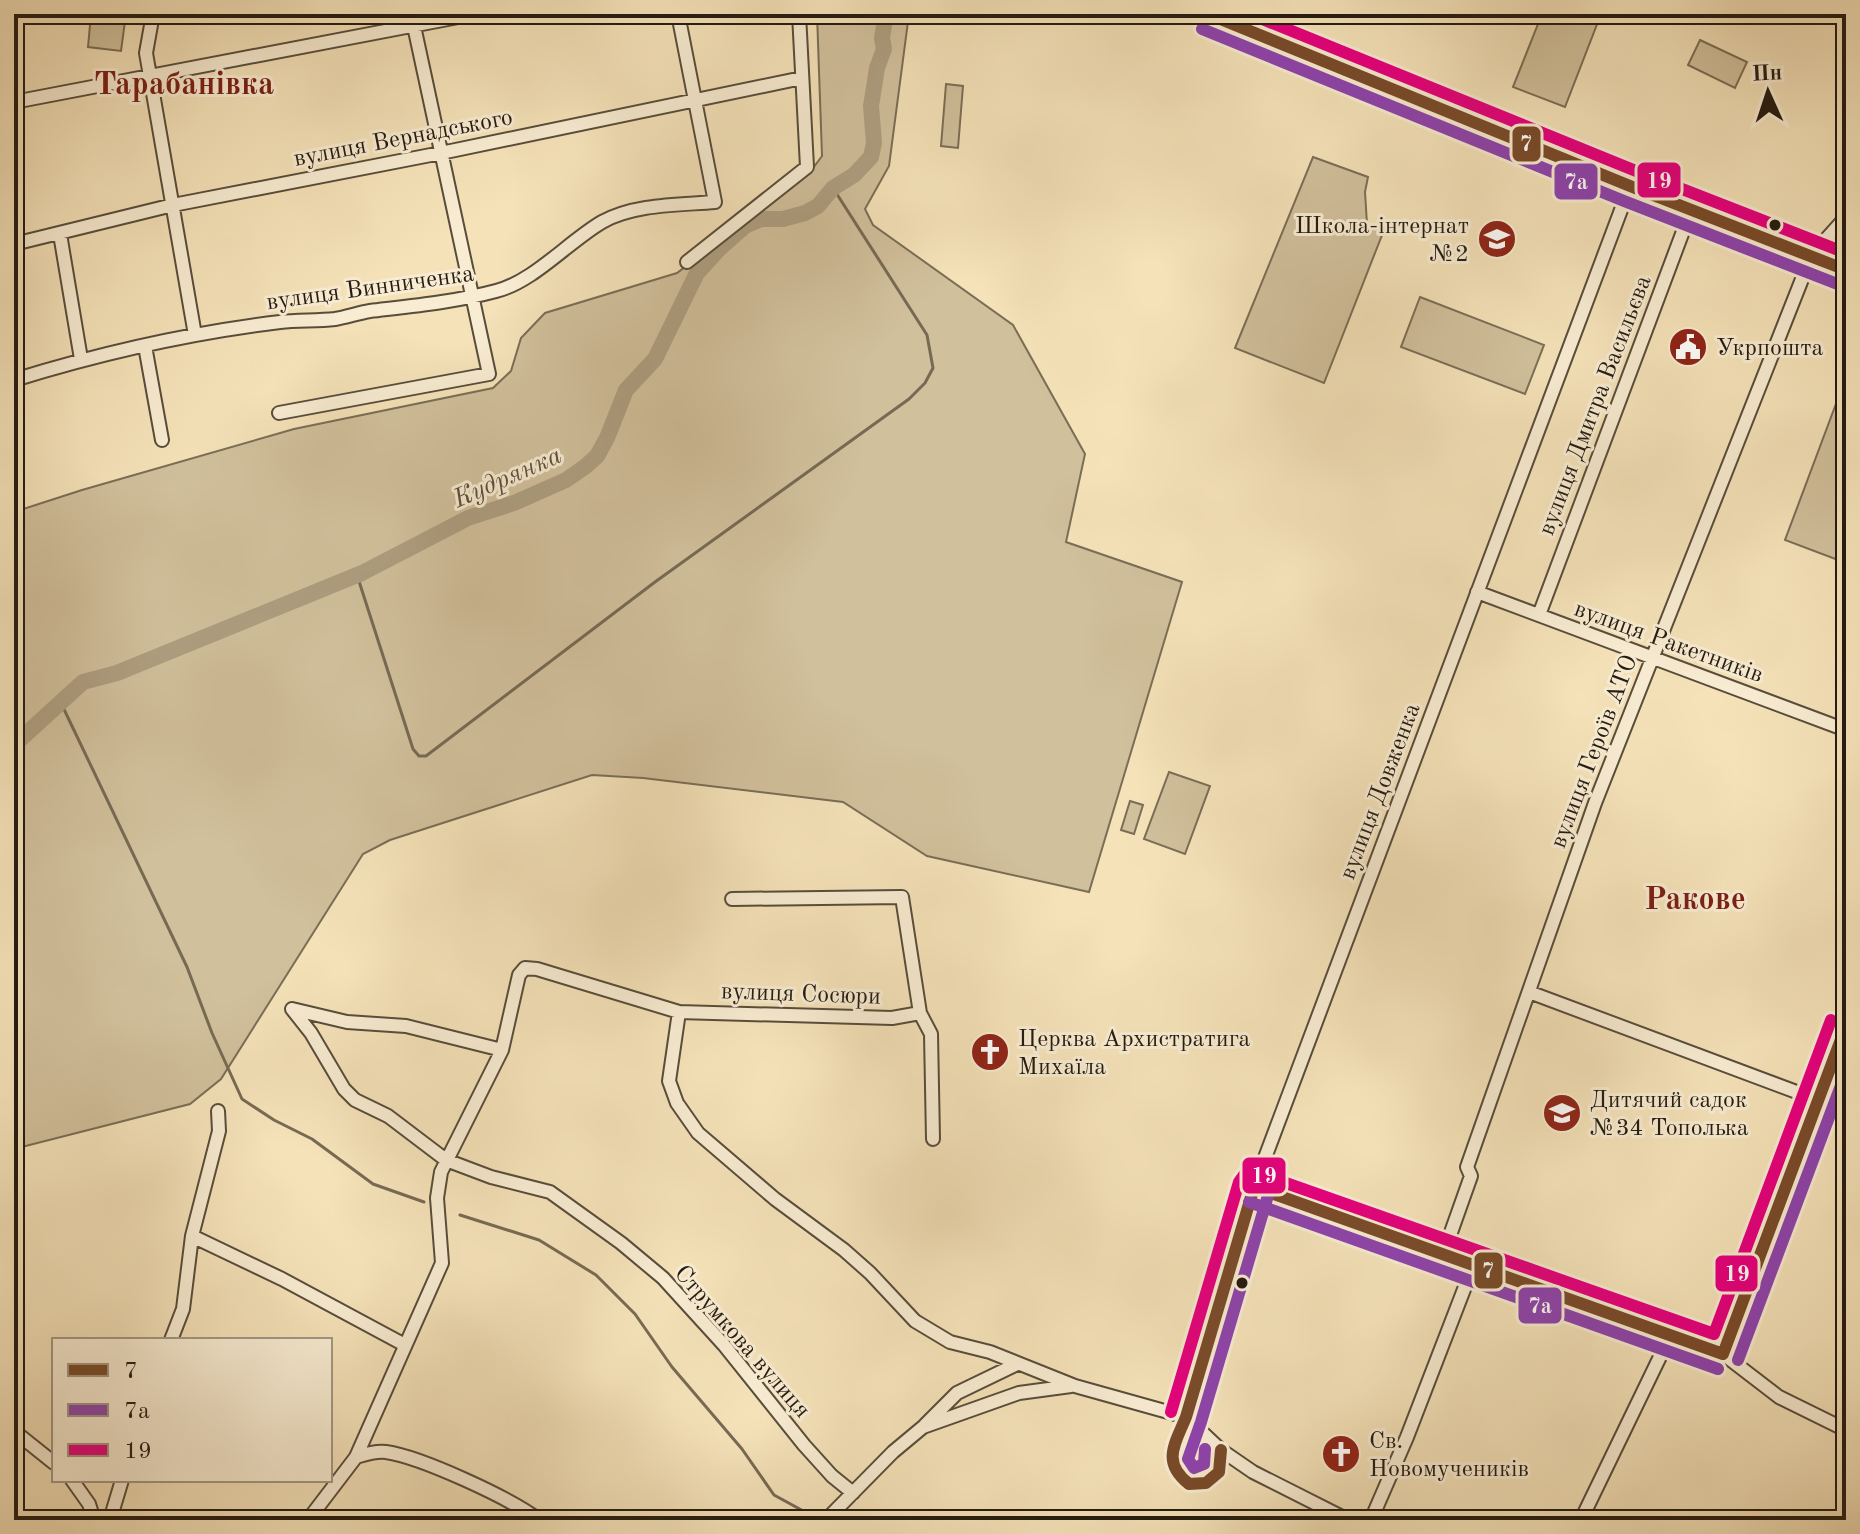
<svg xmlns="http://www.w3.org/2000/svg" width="1860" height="1534" viewBox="0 0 1860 1534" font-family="'Old Standard TT',serif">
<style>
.green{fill:#d1c09c;stroke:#7a6e56;stroke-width:2}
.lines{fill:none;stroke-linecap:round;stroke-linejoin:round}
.stream{stroke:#776a54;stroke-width:3}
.river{stroke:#ae9e80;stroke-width:16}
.minor-casing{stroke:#584d3b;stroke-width:16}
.minor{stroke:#f8ecd2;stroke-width:12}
.bus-1-casing{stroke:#f8ecd2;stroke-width:18}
.bus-2-casing{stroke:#f8ecd2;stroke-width:18}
.bus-3-casing{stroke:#f8ecd2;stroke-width:18}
.bus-1{stroke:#7a4b2a;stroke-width:12}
.bus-2{stroke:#8e44ad;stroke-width:12}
.bus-3{stroke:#e5007d;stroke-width:12}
.bus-dot{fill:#241b11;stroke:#f8ecd2;stroke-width:3}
.labels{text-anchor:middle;stroke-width:6;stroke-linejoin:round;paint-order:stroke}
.street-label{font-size:24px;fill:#241b11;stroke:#f8ecd2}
.poi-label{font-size:24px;fill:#241b11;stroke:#f8ecd2;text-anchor:start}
.water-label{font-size:26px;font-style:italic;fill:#5b4f3d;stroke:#f8ecd2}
.district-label{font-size:32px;font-weight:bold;fill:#7a1f14;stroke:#f8ecd2}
.line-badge{stroke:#f8ecd2;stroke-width:3}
.badge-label{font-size:22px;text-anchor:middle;font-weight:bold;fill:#fff}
</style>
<rect width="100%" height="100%" fill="#f5e2b9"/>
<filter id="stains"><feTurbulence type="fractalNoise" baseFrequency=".0025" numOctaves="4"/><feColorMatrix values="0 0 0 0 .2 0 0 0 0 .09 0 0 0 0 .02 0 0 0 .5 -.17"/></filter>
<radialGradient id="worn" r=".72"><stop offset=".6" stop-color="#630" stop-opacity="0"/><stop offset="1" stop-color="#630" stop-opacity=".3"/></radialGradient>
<path class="green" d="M 91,14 L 126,14 L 121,51 L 88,47 Z
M 817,14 L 909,14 L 889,166 L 865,209 L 873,225 L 1013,325 L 1085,454 L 1066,542 L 1182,582 L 1089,892 L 927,856 L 843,802 L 643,778 L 592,775 L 390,840 L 363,854 L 221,1079 L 190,1104 L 14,1149 L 14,512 L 82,490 L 294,429 L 493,388 L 511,371 L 521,338 L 545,313 L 677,273 L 813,168 L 822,156 Z
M 1542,14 L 1601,14 L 1565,107 L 1513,87 Z
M 1700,40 L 1747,62 L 1735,88 L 1688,65 Z
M 946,84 L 963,86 L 958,148 L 941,146 Z
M 1313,157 L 1368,177 L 1365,192 L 1367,224 L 1384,230 L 1324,383 L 1235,348 Z
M 1420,297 L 1544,345 L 1525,394 L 1401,347 Z
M 1846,377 L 1846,563 L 1785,540 Z
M 1169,772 L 1210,786 L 1185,854 L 1144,839 Z
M 1130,801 L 1143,805 L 1134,834 L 1121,830 Z"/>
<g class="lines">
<path class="stream" d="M 357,575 L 413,749 L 419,756 L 426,756 L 655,582 L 909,399 L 925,383 L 933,368 L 927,335 L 833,188
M 61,703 L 187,967 L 212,1033 L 242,1099 L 274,1120 L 312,1139 L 373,1184 L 424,1202
M 460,1215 L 539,1240 L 596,1275 L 635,1314 L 672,1367 L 742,1449 L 774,1495 L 807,1513"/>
<path class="river" d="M 14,745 L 83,682 L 117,673 L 362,573 L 468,518 L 514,503 L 566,480 L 586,466 L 597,456 L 607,438 L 626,390 L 655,359 L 697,273 L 719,249 L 745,226 L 761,219 L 783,219 L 805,213 L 818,206 L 833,188 L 854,175 L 871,157 L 874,143 L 871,106 L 877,68 L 884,49 L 882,38 L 886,14"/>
<g class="minor-casing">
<path id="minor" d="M 153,14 L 146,53 L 195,335
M 1208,14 L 1630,186 L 1846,270
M 14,102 L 474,14
M 60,234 L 81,359
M 14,244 L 173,205 L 441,153 L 802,78
M 1811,256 L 1846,217
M 687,262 L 807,167 L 799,14
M 145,346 L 162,440
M 14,380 C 101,353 190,333 280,322 C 298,320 317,321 335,319 C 347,317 358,313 370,311 C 412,306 455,302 496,291 C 533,282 568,242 602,222 C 634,204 678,205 715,202 L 678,14
M 279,413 L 489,374 L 414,26
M 1477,592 L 1846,730
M 1539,615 L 1691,210
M 732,899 L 902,897 L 920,1013 L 931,1034 L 933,1139
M 1529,992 L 1818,1100
M 292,1009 L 311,1033 L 344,1089 L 355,1100 L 388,1116 L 446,1160 L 491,1177 L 550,1192 L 621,1243 L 663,1278 L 724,1345 L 804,1445 L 832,1476 L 853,1493
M 292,1009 L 347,1022 L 406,1026 L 502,1050
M 679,1012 L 892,1018 L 920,1013
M 1254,1187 L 1723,1354 L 1779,1397 L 1846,1430
M 192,1236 L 282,1279 L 403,1344
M 1443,1255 L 1471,1176 L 1467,1167 L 1595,803 L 1806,269
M 171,1340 L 183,1309 L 192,1236 L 219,1131 L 218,1111
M 1723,1354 L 1846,1026
M 1186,1417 L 1254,1187 L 1630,186
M 925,1425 L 957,1393 L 1017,1364
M 14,1431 L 54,1463
M 356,1457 C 366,1454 375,1451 386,1452 C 421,1457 510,1498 539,1520
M 72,1480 L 89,1504 L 94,1520
M 110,1520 L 122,1480
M 308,1520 L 356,1457 L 442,1263 L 437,1198 L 441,1172 L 502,1050 L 519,975 L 525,968 L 537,969 L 679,1012 L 669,1081 L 677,1103 L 698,1133 L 775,1199 L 844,1250 L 870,1273 L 915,1321 L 950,1342 L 990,1352 L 1075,1386 L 1186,1417 L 1221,1450 L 1253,1472 L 1348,1520
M 826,1520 L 893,1452 L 923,1427 L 1019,1393 L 1071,1386
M 1371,1520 L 1407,1437 L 1473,1266
M 1581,1520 L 1670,1336"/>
</g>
<use href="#minor" class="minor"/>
<g class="bus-1-casing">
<path id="bus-1" d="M 1208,14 L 1630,186 L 1846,270
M 1254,1187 L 1723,1354
M 1723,1354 L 1846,1026
M 1221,1450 L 1219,1472 L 1206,1483 L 1189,1484 C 1161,1462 1175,1444 1186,1417 L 1254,1187"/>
</g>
<g class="bus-2-casing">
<path id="bus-2" d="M 1202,29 L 1624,201 L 1840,285
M 1249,1202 L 1718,1369
M 1738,1360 L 1846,1072
M 1205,1449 L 1204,1464 L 1194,1468 L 1188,1459 L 1201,1422 L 1269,1192"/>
</g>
<g class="bus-3-casing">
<path id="bus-3" d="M 1250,14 L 1636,171 L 1846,253
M 1171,1412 L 1239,1182 L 1244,1175 L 1252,1171 L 1714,1334 L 1831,1020"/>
</g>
<use href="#bus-1" class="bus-1"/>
<use href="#bus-2" class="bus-2"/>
<use href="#bus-3" class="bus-3"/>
</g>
<defs>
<g id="school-disc" transform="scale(2)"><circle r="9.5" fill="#8f2418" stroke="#f8ecd2"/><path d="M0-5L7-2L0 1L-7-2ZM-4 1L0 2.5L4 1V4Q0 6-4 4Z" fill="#fff"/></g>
<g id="civic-disc" transform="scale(2)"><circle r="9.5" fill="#8f2418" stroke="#f8ecd2"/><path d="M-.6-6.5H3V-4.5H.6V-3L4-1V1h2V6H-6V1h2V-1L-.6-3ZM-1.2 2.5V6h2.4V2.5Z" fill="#fff"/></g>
<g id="church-disc" transform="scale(2)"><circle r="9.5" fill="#8f2418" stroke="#f8ecd2"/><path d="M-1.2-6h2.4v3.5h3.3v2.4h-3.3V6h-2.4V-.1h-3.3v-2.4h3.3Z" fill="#fff"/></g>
</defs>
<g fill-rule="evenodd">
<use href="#school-disc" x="1497" y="239"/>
<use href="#civic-disc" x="1688" y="347"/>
<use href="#church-disc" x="990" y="1052"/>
<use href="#school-disc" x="1562" y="1113"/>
<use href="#church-disc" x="1341" y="1454"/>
</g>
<g class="bus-dot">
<circle cx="1775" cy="225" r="7"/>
<circle cx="1242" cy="1283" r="7"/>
</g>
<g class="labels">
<g class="street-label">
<text transform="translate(403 137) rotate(-11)" y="8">вулиця Вернадського</text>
<text transform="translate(370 287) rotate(-8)" y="8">вулиця Винниченка</text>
<text transform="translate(1594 405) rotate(-69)" y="8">вулиця Дмитра Васильєва</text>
<text transform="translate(1669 641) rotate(20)" y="8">вулиця Ракетників</text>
<text transform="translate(1593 751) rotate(-69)" y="8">вулиця Героїв АТО</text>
<text transform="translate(1379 791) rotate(-69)" y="8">вулиця Довженка</text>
<text transform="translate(801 993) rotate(2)" y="8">вулиця Сосюри</text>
<text transform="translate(743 1341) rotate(49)" y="8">Струмкова вулиця</text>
</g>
<g class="poi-label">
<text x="1469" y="233" text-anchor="end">Школа-інтернат<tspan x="1469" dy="28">№2</tspan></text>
<text x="1716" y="355">Укрпошта</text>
<text x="1018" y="1046">Церква Архистратига<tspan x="1018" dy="28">Михаїла</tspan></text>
<text x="1590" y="1107">Дитячий садок<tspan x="1590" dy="28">№34 Тополька</tspan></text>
<text x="1369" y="1448">Св.<tspan x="1369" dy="28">Новомучеників</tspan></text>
</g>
<g class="water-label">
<text transform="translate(507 476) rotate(-24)" y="9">Кудрянка</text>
</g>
<g class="district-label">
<text x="184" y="94">Тарабанівка</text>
<text x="1695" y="909">Ракове</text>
</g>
</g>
<g class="line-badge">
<rect x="1511" y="125" width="31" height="38" rx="8" fill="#7a4b2a"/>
<rect x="1636" y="161" width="46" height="38" rx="8" fill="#e5007d"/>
<rect x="1553" y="162" width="46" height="39" rx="8" fill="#8e44ad"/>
<rect x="1241" y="1156" width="46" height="39" rx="8" fill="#e5007d"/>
<rect x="1473" y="1251" width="31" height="39" rx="8" fill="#7a4b2a"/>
<rect x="1714" y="1254" width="45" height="39" rx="8" fill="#e5007d"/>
<rect x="1517" y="1286" width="46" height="39" rx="8" fill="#8e44ad"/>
</g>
<g class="badge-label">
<text x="1526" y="151">7</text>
<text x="1659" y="188">19</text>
<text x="1576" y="189">7а</text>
<text x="1264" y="1183">19</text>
<text x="1488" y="1278">7</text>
<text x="1737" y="1281">19</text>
<text x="1540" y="1313">7а</text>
</g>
<rect width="1860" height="1534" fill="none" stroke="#f5e2b9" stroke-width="48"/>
<rect x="16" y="16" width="1828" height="1502" fill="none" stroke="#241b11" stroke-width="4"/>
<rect x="24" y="24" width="1812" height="1486" fill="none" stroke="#241b11" stroke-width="2"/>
<rect x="52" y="1338" width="280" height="144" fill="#f8ecd2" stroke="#a39885" stroke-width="2"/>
<rect x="68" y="1364" width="40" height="12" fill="#7a4b2a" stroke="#a39885" stroke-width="2"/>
<text x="124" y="1378" font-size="24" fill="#241b11">7</text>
<rect x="68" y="1404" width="40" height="12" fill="#8e44ad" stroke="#a39885" stroke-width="2"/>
<text x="124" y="1418" font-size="24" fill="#241b11">7а</text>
<rect x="68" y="1444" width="40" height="12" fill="#e5007d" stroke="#a39885" stroke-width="2"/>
<text x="124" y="1458" font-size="24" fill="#241b11">19</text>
<g transform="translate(1768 92) rotate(357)" stroke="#f8ecd2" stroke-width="6" paint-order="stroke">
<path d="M0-6L14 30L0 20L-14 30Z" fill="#241b11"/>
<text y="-12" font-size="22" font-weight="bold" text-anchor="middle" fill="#241b11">Пн</text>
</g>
<rect width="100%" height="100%" filter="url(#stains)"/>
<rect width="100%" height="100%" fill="url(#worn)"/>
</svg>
